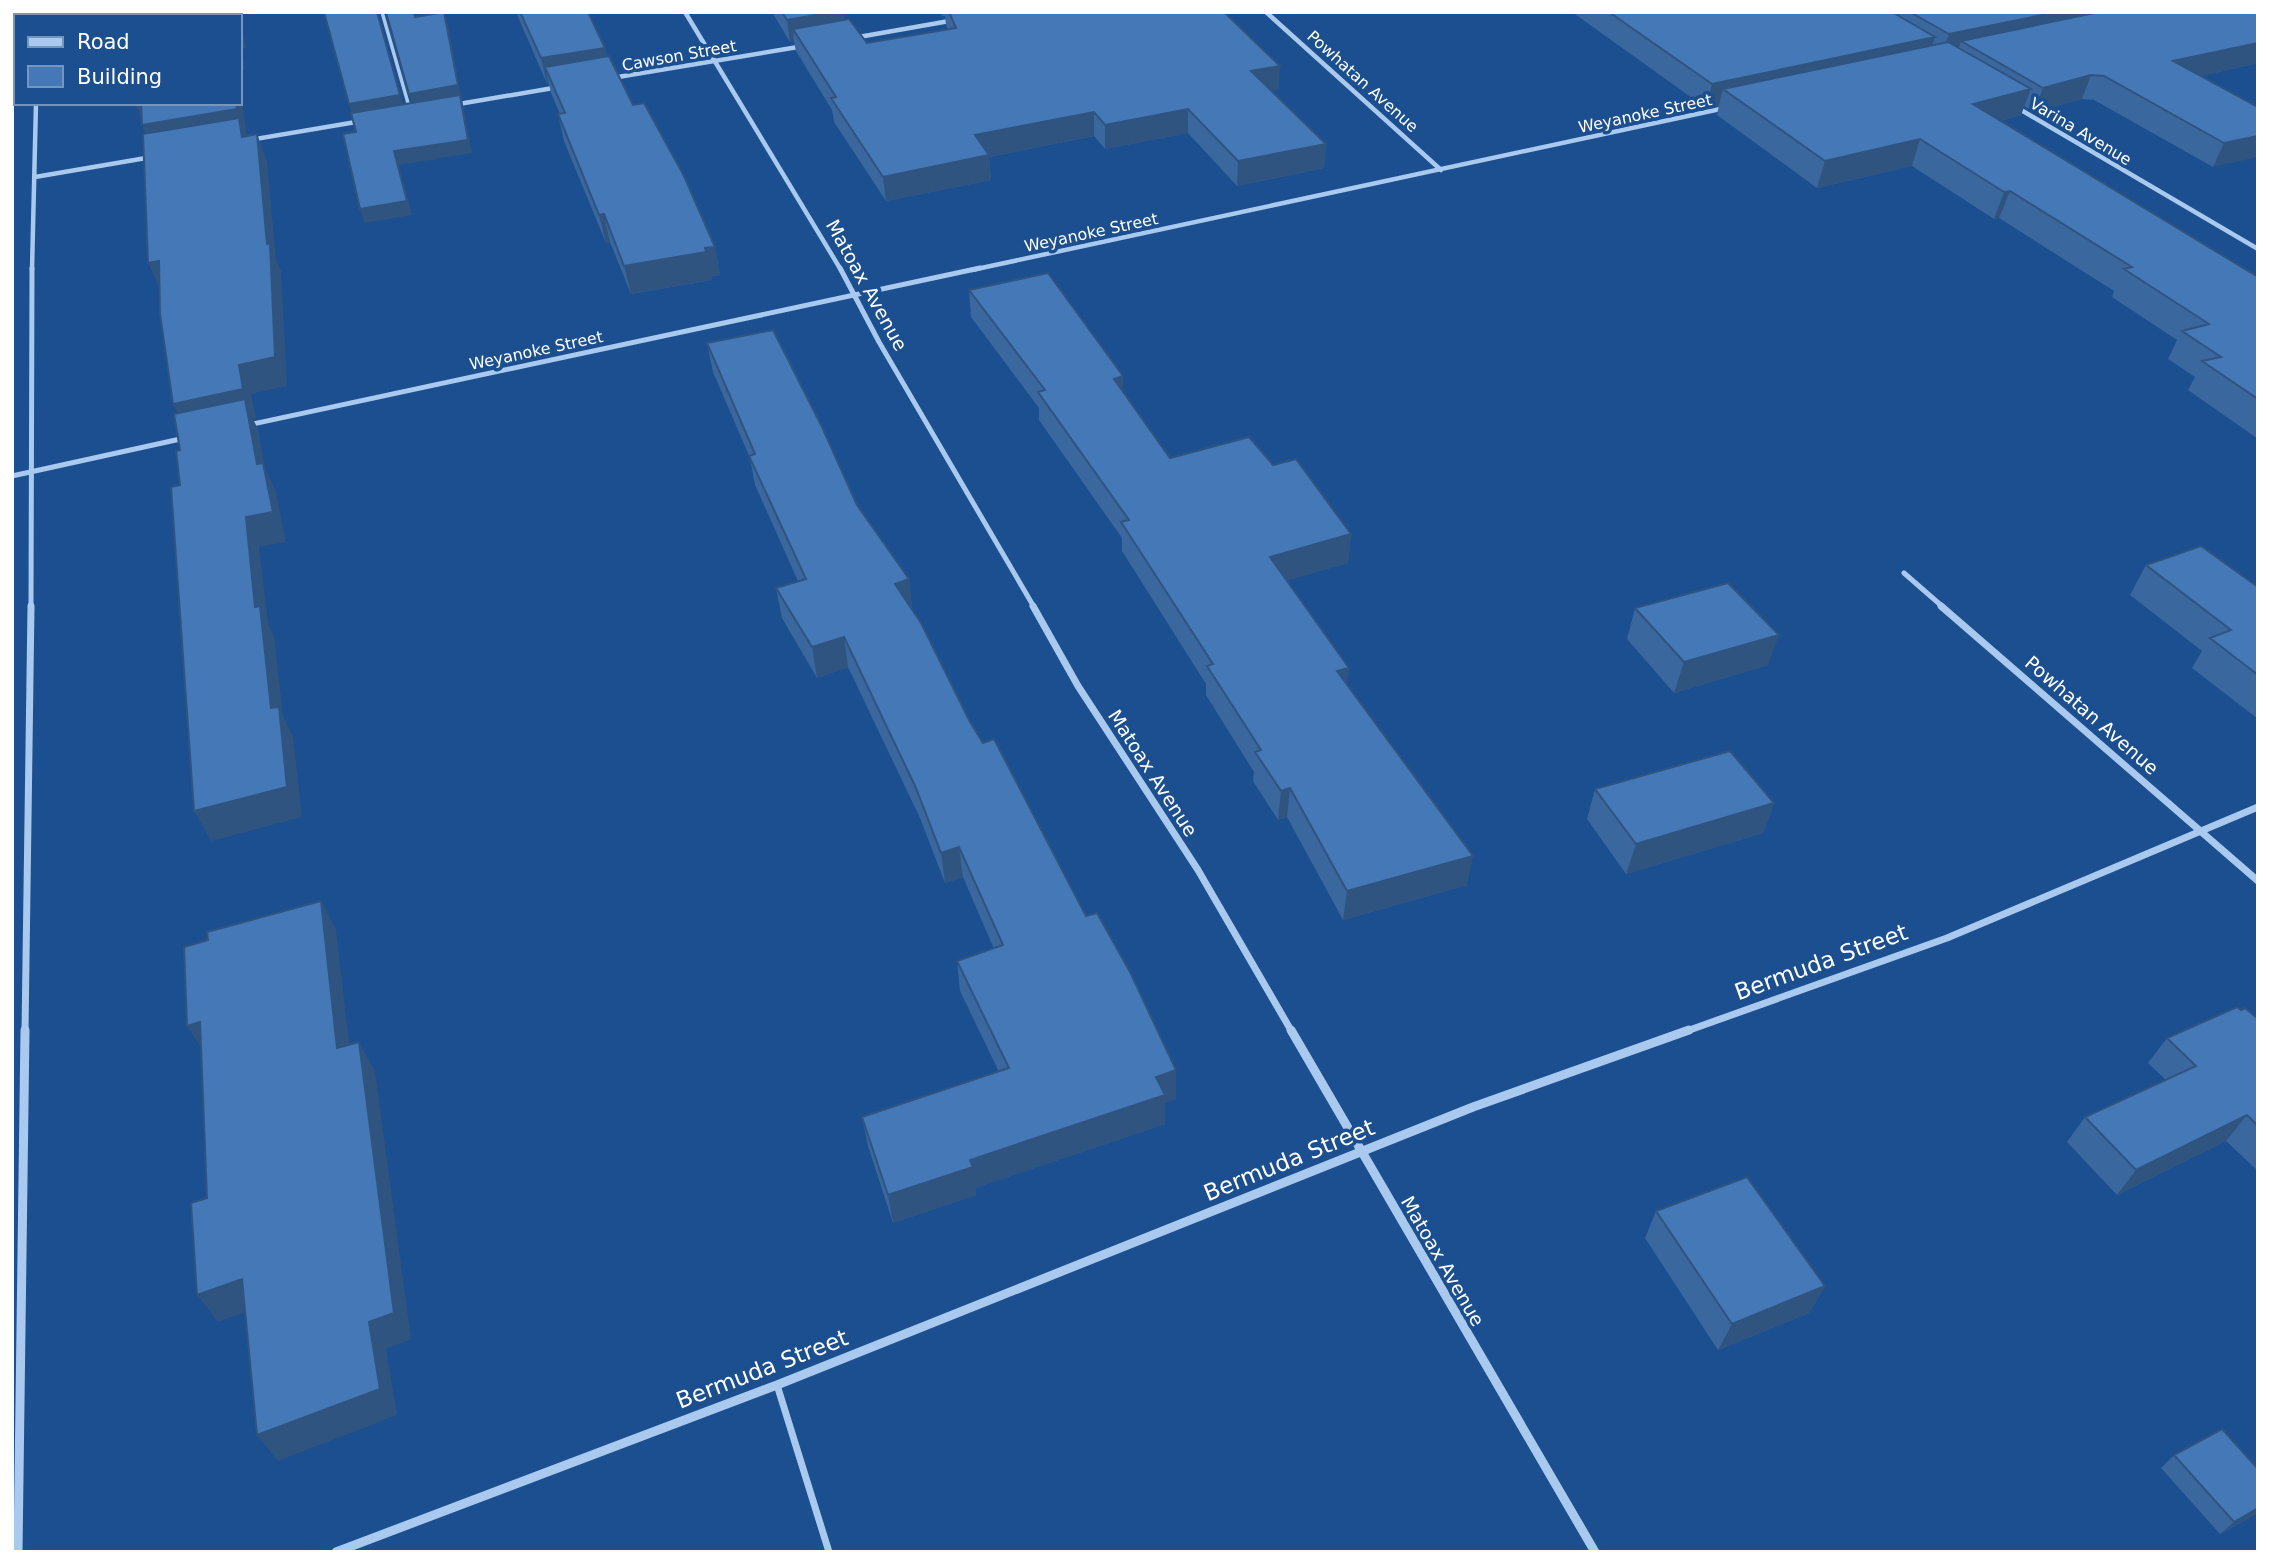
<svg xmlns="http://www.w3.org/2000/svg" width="2270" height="1564" viewBox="0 0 2270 1564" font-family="'DejaVu Sans',sans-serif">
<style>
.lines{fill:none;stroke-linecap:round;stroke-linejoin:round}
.lane-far1{stroke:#a9c9ee;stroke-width:3.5}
.lane{stroke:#a9c9ee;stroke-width:7}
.street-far3{stroke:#a9c9ee;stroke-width:4.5}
.street-far2{stroke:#a9c9ee;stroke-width:5}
.street-far1{stroke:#a9c9ee;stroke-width:7}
.street{stroke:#a9c9ee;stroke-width:9}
.wall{fill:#3a679d}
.shaded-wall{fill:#305480}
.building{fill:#4478b7;stroke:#305480;stroke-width:2}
.labels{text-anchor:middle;stroke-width:7;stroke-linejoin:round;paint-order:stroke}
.far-street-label{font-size:16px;fill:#fff;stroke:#1b4f8f}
.street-label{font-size:19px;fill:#fff;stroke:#1b4f8f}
.near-street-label{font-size:23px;fill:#fff;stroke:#1b4f8f}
</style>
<rect width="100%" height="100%" fill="#1b4f8f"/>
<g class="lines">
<path class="lane-far1" d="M 382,12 L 410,110"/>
<path class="lane" d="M 777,1385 L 829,1552"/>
<path class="street-far3" d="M 38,12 L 38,16
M 685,12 L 841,270
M 1266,12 L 1441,170
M 853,38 L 955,20
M 612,78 L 804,46
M 453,105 L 559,87
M 2016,107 L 2258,249
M 250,140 L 362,121
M 35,177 L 152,157
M 32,270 L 36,103
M 972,270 L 1725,108"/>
<path class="street-far2" d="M 840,268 L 879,342 L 1034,607
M 248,425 L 980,268
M 12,476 L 185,438
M 1904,573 L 1943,607
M 31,607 L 32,268"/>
<path class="street-far1" d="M 1033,606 L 1078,686 L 1198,870 L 1292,1032
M 1941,606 L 2258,881
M 25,1032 L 31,606
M 1684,1032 L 1947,938 L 2258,807"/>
<path class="street" d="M 1291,1030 L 1595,1552
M 18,1552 L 25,1030
M 336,1552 L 777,1385 L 1473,1107 L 1689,1030"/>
</g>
<path class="wall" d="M 516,12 L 588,12 L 605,48 L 607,57 L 633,105 L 715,247 L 720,275 L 711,276 L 712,280 L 631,294 L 610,242 L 606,243 L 564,141 L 558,114 L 560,114 L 551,93 L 549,84 L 547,84 Z
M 772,12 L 843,12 L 844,20 L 867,43 L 948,29 L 946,25 L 945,16 L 942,16 L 940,12 L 1224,12 L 1279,89 L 1271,90 L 1326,144 L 1324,168 L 1237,186 L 1188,133 L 1105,149 L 1094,136 L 989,157 L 991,180 L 886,201 L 834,122 L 832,110 L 796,51 L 794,42 L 790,42 Z
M 1572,12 L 2258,12 L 2258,63 L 2201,76 L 2258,107 L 2213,167 L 2094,100 L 2082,99 L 2034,112 L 2024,106 L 2021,115 L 2000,121 L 2258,277 L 2258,439 L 2188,390 L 2195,377 L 2168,359 L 2177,340 L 2112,297 L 2114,291 L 1999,218 L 1994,219 L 1912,166 L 1817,188 L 1717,115 L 1719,105 L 1706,108 Z
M 969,290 L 1123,376 L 1123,392 L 1170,458 L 1273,465 L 1351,534 L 1348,563 L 1287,580 L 1349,668 L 1347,684 L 1467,885 L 1343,920 L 1287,817 L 1278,820 L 1253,781 L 1254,772 L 1206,695 L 1206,684 L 1122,551 L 1122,538 L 1039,420 L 1039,408 L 971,317 Z
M 707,343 L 857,505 L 909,579 L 912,609 L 970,722 L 1086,916 L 1176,1070 L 1176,1099 L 1165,1103 L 1165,1124 L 975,1188 L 976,1195 L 893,1223 L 868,1146 L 862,1117 L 999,1072 L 960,991 L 957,961 L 994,949 L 963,877 L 945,883 L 920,818 L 848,667 L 817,678 L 782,618 L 776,588 L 798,581 L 755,485 L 750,458 L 713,372 Z
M 2146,565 L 2258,587 L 2258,719 L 2192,668 L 2202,651 L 2130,595 Z
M 1635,608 L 1768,665 L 1674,693 L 1627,639 Z
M 1595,789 L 1774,803 L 1763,833 L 1626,874 L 1587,819 Z
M 2241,1010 L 2258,1019 L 2258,1171 L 2226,1141 L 2117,1195 L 2067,1142 L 2085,1117 L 2166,1080 L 2148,1063 L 2167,1038 Z
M 1656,1211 L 1825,1286 L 1809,1313 L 1718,1350 L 1645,1238 Z
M 2174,1455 L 2258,1513 L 2220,1534 L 2161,1468 Z"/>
<path class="shaded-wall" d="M 235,12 L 239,12 L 246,48 L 241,49 L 245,69 L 240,70 L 240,16 L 235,16 Z
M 377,12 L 378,12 L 404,109 L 353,117 L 349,104 Z
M 444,12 L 448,25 L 472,153 L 399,165 L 412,215 L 364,223 L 360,209 L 394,151 L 413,107 L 409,94 Z
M 832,12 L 843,12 L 845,33 L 793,29 L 794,42 L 790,42 L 787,20 Z
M 2057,12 L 2158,12 L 1961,41 L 1957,54 L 1941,57 L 1949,34 Z
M 1935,37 L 1927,60 L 1723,89 L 1719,105 L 1706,108 L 1712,84 Z
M 2258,43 L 2258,63 L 2163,85 L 2173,61 Z
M 605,48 L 611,73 L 545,67 L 549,84 L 547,84 L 541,58 Z
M 1280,66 L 1279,89 L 1250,94 L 1251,71 Z
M 2091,75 L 2082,99 L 2034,112 L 2043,88 Z
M 240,89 L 247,136 L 153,152 L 142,125 L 144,125 L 135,103 L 240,103 Z
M 2031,89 L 2021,115 L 1964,131 L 1973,104 Z
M 1188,109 L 1188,133 L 1105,149 L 1105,125 Z
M 1094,112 L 1094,136 L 989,157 L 991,180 L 886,201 L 883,177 L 975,135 Z
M 257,134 L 267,161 L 276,260 L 281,271 L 287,386 L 251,394 L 256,418 L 253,419 L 258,429 L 265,468 L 276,492 L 286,542 L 259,547 L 268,623 L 274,636 L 283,716 L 293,737 L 302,817 L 211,841 L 194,811 L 271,708 L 255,607 L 186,433 L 173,404 L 239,365 L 267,244 Z
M 2258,136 L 2258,157 L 2213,167 L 2224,143 Z
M 1920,139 L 1912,166 L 1817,188 L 1825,161 Z
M 1326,144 L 1324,168 L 1237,186 L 1238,161 Z
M 2010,191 L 1999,218 L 1994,219 L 2004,192 Z
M 604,214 L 610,242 L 606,243 L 599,215 Z
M 715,247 L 720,275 L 711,276 L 712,280 L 631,294 L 624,266 Z
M 159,261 L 161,291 L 148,263 Z
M 1123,376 L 1123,404 L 1114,379 Z
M 1351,534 L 1348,563 L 1268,586 L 1270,557 Z
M 909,579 L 912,609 L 895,584 Z
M 1779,635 L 1768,665 L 1674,693 L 1684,662 Z
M 844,637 L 848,667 L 817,678 L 812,647 Z
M 1349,668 L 1346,696 L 1337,671 Z
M 1290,788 L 1287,817 L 1278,820 L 1281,791 Z
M 1774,803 L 1763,833 L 1626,874 L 1636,844 Z
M 959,847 L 963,877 L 945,883 L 941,853 Z
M 1473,856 L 1467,885 L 1343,920 L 1347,891 Z
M 321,901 L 336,930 L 353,1077 L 337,1048 Z
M 200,1022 L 206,1055 L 187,1026 Z
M 359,1042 L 375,1071 L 411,1339 L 386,1349 L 397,1415 L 278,1461 L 257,1435 L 369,1322 Z
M 1176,1070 L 1176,1099 L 1165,1103 L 1165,1124 L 975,1188 L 976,1195 L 893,1223 L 888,1195 L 1156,1077 Z
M 2247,1115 L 2226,1141 L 2117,1195 L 2136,1170 Z
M 242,1279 L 262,1306 L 218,1322 L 197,1295 Z
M 1825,1286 L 1809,1313 L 1718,1350 L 1732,1324 Z
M 2258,1508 L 2258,1513 L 2220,1534 L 2234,1522 Z"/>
<path class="building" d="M 125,12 L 235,12 L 235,16 L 125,16 Z
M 324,12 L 377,12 L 400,95 L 349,104 Z
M 386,12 L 414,12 L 415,17 L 444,12 L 458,85 L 409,94 Z
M 520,12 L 588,12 L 605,48 L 541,58 Z
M 782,12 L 832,12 L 787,20 Z
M 949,12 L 1224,12 L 1280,66 L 1251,71 L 1326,144 L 1238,161 L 1188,109 L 1105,125 L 1094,112 L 975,135 L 989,155 L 883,177 L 831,98 L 836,97 L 793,29 L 849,19 L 867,43 L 956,28 Z
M 1609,12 L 1892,12 L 1935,37 L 1712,84 Z
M 1910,12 L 2057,12 L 1949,34 Z
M 2099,12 L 2258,12 L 2258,43 L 2173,61 L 2258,107 L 2258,136 L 2224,143 L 2104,76 L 2091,75 L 2043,88 L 1961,41 Z
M 1948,42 L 2031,89 L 1973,104 L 2258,277 L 2258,399 L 2202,361 L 2221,357 L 2182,331 L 2209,324 L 2124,269 L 2132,267 L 2010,191 L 2004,192 L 1920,139 L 1825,161 L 1723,89 Z
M 609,56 L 633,105 L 644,103 L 684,176 L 715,247 L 705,248 L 706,252 L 624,266 L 604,214 L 599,215 L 558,114 L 565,113 L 545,67 Z
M 460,95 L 468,140 L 394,151 L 407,201 L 360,209 L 343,134 L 356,132 L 351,113 Z
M 141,103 L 236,103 L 237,109 L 142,125 Z
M 239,118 L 242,137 L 257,134 L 267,244 L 270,243 L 275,357 L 239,365 L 243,389 L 173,404 L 160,314 L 159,261 L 148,263 L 143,134 Z
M 1048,273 L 1123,376 L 1114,379 L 1170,458 L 1249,437 L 1273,465 L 1296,459 L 1351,534 L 1270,557 L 1349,668 L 1337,671 L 1473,856 L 1347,891 L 1290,788 L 1281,791 L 1255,752 L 1261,750 L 1207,666 L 1213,664 L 1121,522 L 1129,520 L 1038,392 L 1045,390 L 969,290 Z
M 773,330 L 822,427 L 857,505 L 909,579 L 895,584 L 921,623 L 970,722 L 983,743 L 994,739 L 1086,916 L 1097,913 L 1130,972 L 1176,1070 L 1156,1077 L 1165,1095 L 970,1160 L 973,1167 L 888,1195 L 862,1117 L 1009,1068 L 957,961 L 1003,945 L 959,847 L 941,853 L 916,788 L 844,637 L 812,647 L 776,588 L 806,579 L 749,456 L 755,454 L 707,343 Z
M 245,399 L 257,464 L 263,463 L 273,512 L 246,517 L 255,607 L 260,606 L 271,708 L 279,707 L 287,787 L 194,811 L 171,487 L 180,485 L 176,451 L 180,450 L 174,414 Z
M 2201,546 L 2258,587 L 2258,675 L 2210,638 L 2231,630 L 2146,565 Z
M 1728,583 L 1779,635 L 1684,662 L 1635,608 Z
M 1730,751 L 1774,803 L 1636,844 L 1595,789 Z
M 321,901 L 337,1048 L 359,1042 L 394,1313 L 369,1322 L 380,1389 L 257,1435 L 242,1279 L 197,1295 L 191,1203 L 207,1198 L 200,1022 L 187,1026 L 184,947 L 208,940 L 207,932 Z
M 2237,1007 L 2241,1010 L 2245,1008 L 2258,1019 L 2258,1126 L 2247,1115 L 2136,1170 L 2085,1117 L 2196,1066 L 2167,1038 Z
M 1747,1177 L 1825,1286 L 1732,1324 L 1656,1211 Z
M 2222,1429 L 2258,1469 L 2258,1508 L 2234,1522 L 2174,1455 Z"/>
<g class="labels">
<g class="far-street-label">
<text transform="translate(679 55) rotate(-10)" y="6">Cawson Street</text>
<text transform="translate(1363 81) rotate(42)" y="6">Powhatan Avenue</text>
<text transform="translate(1645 113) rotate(-12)" y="6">Weyanoke Street</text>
<text transform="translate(2081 131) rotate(31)" y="6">Varina Avenue</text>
<text transform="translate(1091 232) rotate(-12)" y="6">Weyanoke Street</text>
<text transform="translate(536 350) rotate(-12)" y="6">Weyanoke Street</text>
</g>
<g class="street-label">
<text transform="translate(867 285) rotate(61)" y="7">Matoax Avenue</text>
<text transform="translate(2092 715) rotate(41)" y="7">Powhatan Avenue</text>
<text transform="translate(1153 773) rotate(57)" y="7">Matoax Avenue</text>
<text transform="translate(1443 1261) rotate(60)" y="7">Matoax Avenue</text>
</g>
<g class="near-street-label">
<text transform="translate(1821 962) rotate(-20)" y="8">Bermuda Street</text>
<text transform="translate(1289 1160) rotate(-22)" y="8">Bermuda Street</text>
<text transform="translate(762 1369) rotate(-21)" y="8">Bermuda Street</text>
</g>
</g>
<rect width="2270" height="1564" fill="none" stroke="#ffffff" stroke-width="28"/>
<rect x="14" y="14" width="228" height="91" fill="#1b4f8f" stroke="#7695bc" stroke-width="2"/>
<rect x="28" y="37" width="35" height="10" fill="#a9c9ee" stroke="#7695bc" stroke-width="2"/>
<text x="77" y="49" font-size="21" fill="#ffffff">Road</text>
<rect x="28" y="66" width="35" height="21" fill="#4478b7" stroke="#7695bc" stroke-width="2"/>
<text x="77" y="84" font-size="21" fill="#ffffff">Building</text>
</svg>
